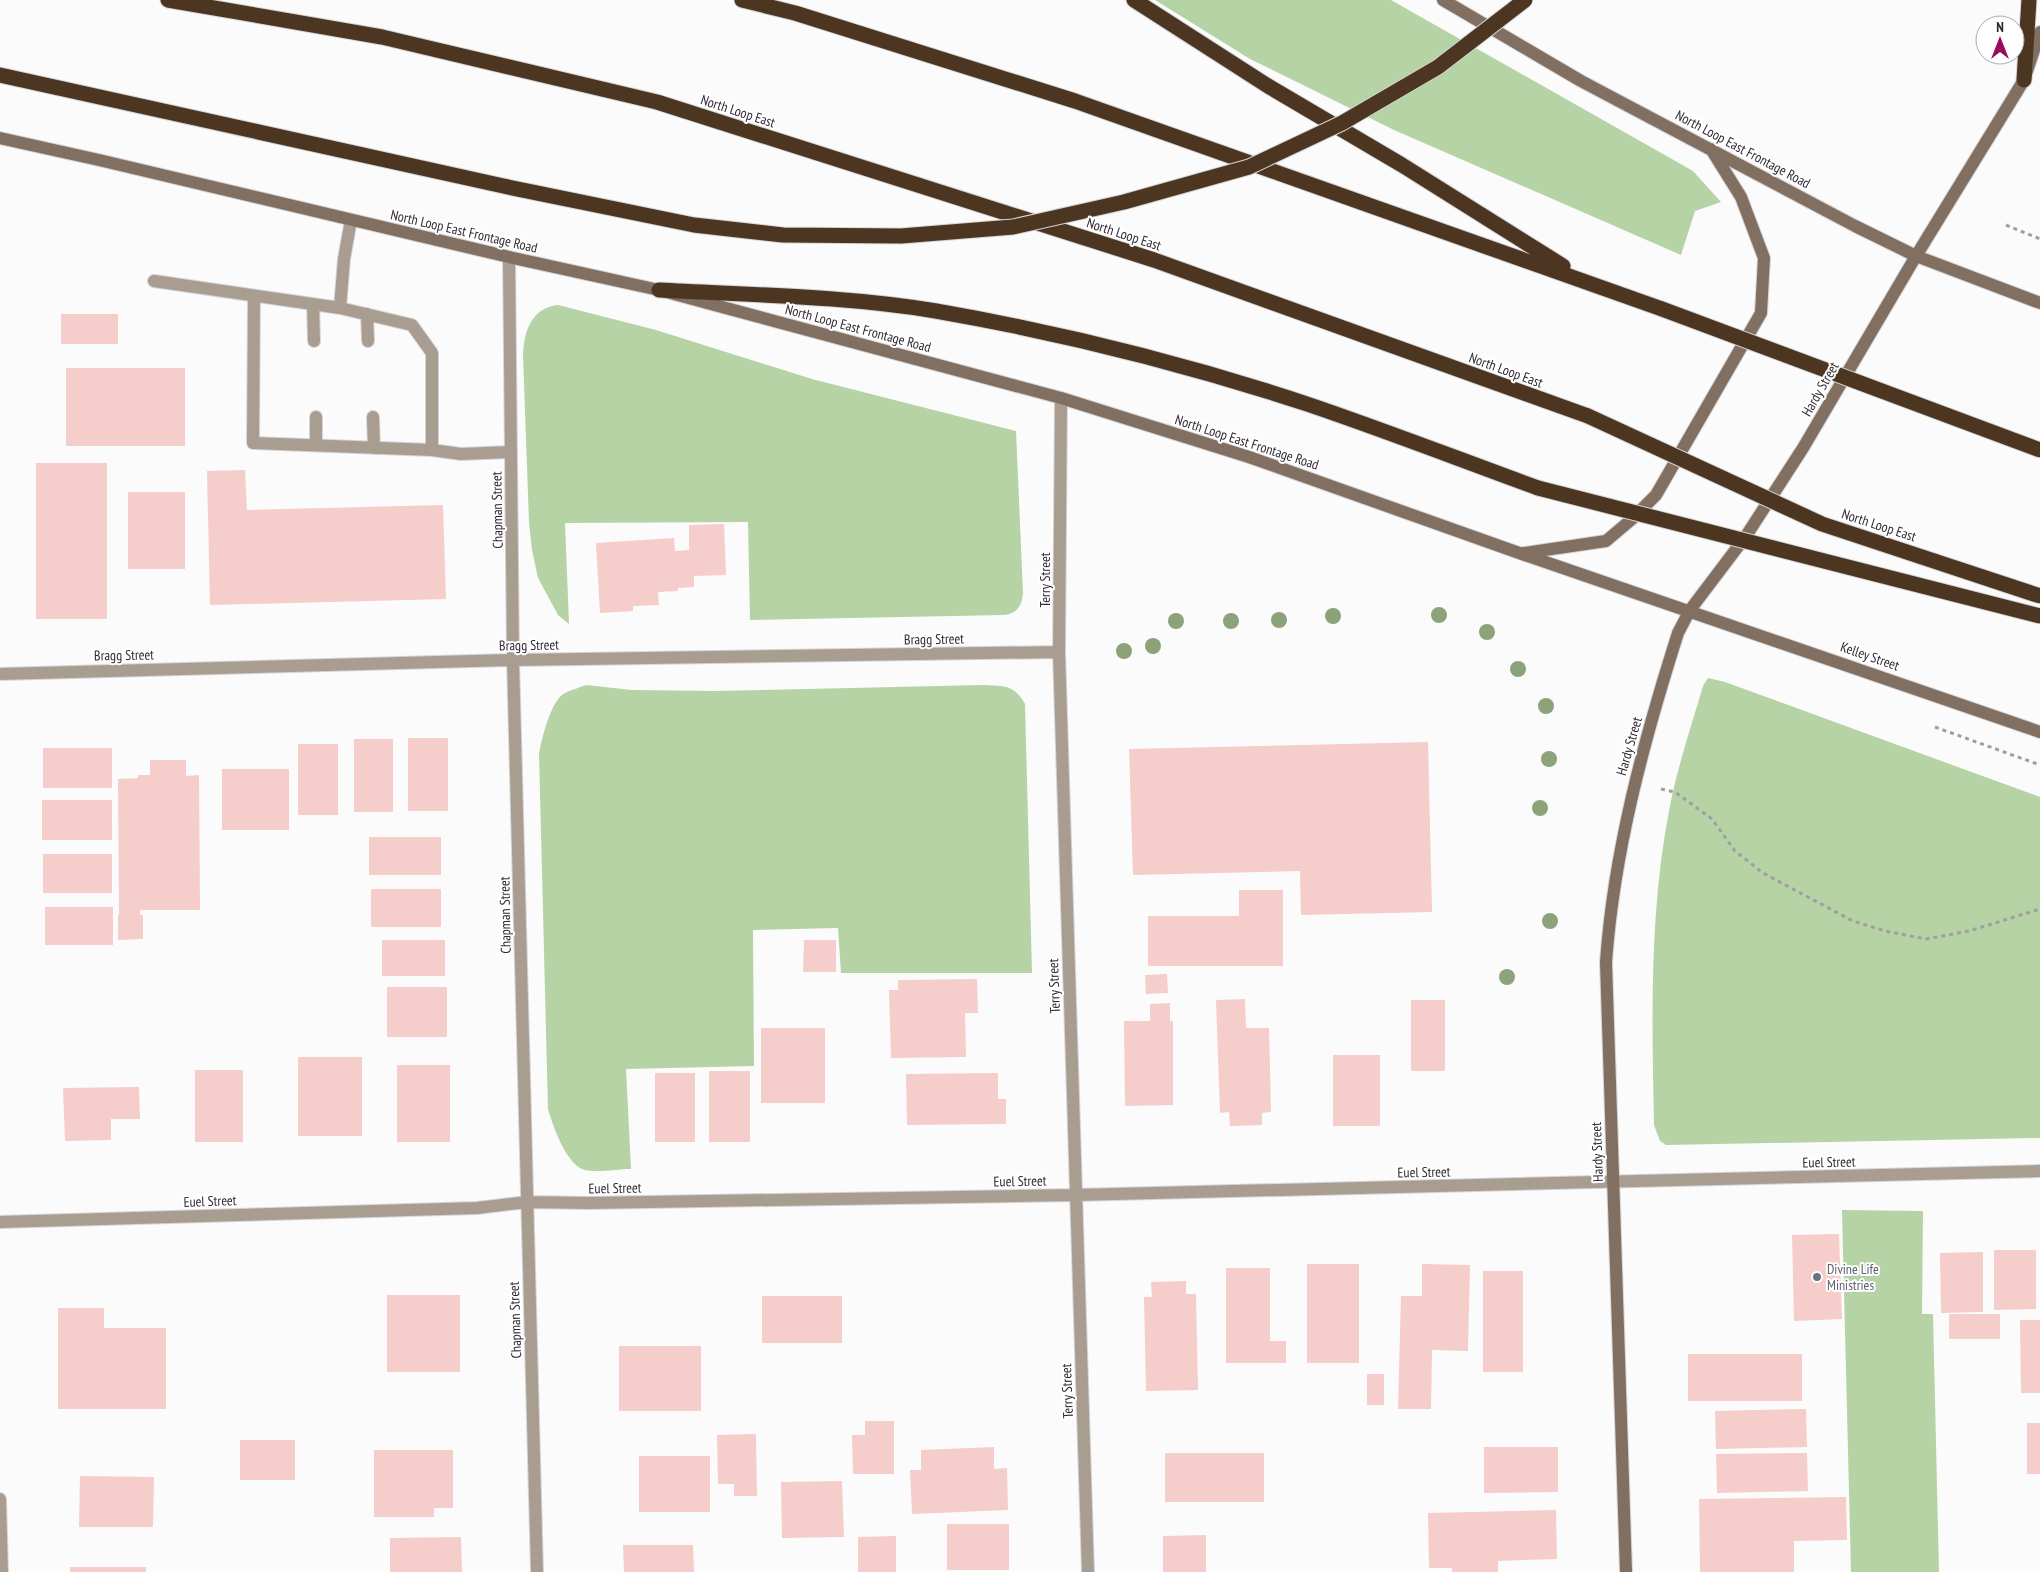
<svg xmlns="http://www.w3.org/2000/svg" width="2040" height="1572" viewBox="0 0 2040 1572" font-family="'PT Sans Narrow',sans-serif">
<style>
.green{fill:#b5d3a4}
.building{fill:#f5cdca}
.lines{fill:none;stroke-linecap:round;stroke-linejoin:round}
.lane-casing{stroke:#d7d5d7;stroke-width:14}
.street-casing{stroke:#d7d5d7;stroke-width:14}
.secondary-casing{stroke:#d7d5d7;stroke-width:14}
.highway-casing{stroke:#d7d5d7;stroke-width:17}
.path{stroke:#a19ea2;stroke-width:3;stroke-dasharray:4 4;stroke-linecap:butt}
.lane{stroke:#a99d92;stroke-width:12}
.street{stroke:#a99d92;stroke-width:12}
.secondary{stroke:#817061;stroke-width:12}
.highway{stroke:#4c3621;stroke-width:15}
.highway-bridge-casing{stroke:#d7d5d7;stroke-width:17;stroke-linecap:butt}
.highway-bridge{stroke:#4c3621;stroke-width:15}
.tree{fill:#8ca279}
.worship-dot{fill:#6b7280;stroke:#fff;stroke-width:2}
.labels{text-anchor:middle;stroke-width:4;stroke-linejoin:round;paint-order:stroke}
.street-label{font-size:14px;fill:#312833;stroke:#fff}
.worship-label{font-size:14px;fill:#5b616d;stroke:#fff;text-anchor:start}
</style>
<rect width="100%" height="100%" fill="#fbfbfb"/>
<path class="green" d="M 1155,0 L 1391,0 L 1693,171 L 1721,202 L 1695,211 L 1681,255 L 1394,130 L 1250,59 Z
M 558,305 L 656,330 L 812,379 L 1016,431 L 1023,593 C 1022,606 1017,613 1004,615 L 750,620 L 748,522 L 565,523 L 569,624 L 558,615 L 538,578 L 532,550 L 529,522 L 523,355 C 524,332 531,308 558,305 Z
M 1708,678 L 1725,682 L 2040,797 L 2040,1138 L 1666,1145 L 1660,1141 L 1654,1125 C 1652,1020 1649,915 1669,811 C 1677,768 1691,727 1703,686 Z
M 586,685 L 632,690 L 715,691 L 983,685 C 1003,686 1014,684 1025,704 L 1032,973 L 841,973 L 838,928 L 753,930 L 754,1066 L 626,1069 L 631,1169 C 619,1169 596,1173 585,1170 C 566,1165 553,1126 548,1109 L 539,754 C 542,738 550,704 563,694 C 570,690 579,688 586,685 Z
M 1842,1210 L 1923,1211 L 1922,1314 L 1933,1314 L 1939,1572 L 1851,1572 Z"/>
<path class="building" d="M 61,314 L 118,314 L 118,344 L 61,344 Z
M 66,368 L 185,368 L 185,446 L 66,446 Z
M 36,463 L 107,463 L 107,619 L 36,619 Z
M 245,470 L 247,510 L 443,505 L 446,599 L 210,605 L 207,471 Z
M 128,492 L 185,492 L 185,569 L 128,569 Z
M 724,524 L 726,575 L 694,576 L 694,587 L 678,588 L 678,591 L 658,592 L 659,605 L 633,606 L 633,611 L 600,613 L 596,543 L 674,538 L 675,551 L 689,550 L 689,525 Z
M 408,738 L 448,738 L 448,811 L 408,811 Z
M 354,739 L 393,739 L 393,812 L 354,812 Z
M 1428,742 L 1432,912 L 1301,915 L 1300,871 L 1133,875 L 1129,749 Z
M 298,744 L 338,744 L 338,815 L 298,815 Z
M 43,748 L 112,748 L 112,788 L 43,788 Z
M 150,760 L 186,760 L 186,776 L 199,775 L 200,910 L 140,910 L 140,915 L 143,915 L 143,939 L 118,940 L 118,915 L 119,915 L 118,779 L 138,778 L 138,775 L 150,775 Z
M 222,769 L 289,769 L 289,830 L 222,830 Z
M 42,800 L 112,800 L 112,840 L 42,840 Z
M 369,837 L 441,837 L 441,875 L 369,875 Z
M 43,854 L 112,854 L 112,893 L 43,893 Z
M 371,889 L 441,889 L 441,927 L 371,927 Z
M 1239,890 L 1283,890 L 1283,966 L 1148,966 L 1148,916 L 1239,916 Z
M 45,907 L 113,907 L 113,945 L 45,945 Z
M 382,940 L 445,940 L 445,976 L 382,976 Z
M 804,940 L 836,940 L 836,972 L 803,972 Z
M 1167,974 L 1168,993 L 1146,994 L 1145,975 Z
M 977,979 L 978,1013 L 965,1013 L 966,1057 L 891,1058 L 889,990 L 898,990 L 898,980 Z
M 387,987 L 447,987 L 447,1037 L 387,1037 Z
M 1245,999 L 1246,1028 L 1269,1028 L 1271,1112 L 1262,1113 L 1262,1125 L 1230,1126 L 1229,1112 L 1220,1113 L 1216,1000 Z
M 1411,1000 L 1445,1000 L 1445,1071 L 1411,1071 Z
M 1170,1003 L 1170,1021 L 1173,1021 L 1173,1105 L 1125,1106 L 1124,1021 L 1150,1021 L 1150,1004 Z
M 761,1028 L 825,1028 L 825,1103 L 761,1103 Z
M 1333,1055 L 1380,1055 L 1380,1126 L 1333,1126 Z
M 298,1057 L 362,1057 L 362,1136 L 298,1136 Z
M 397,1065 L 450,1065 L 450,1142 L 397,1142 Z
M 195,1070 L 243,1070 L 243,1142 L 195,1142 Z
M 709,1071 L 750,1071 L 750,1142 L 709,1142 Z
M 655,1073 L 695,1073 L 695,1142 L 655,1142 Z
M 998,1073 L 998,1099 L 1006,1099 L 1006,1124 L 907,1125 L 906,1074 Z
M 139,1087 L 140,1119 L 111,1119 L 111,1140 L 65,1141 L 63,1088 Z
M 1839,1234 L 1842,1319 L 1794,1321 L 1792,1235 Z
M 1994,1250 L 2036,1250 L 2036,1309 L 1994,1310 Z
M 1983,1252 L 1983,1312 L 1941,1313 L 1940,1253 Z
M 1307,1264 L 1359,1264 L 1359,1363 L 1307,1363 Z
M 1422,1264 L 1470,1265 L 1468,1351 L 1432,1350 L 1431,1409 L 1398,1409 L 1401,1296 L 1422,1296 Z
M 1226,1268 L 1270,1268 L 1270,1341 L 1286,1341 L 1286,1363 L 1226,1363 Z
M 1483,1271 L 1523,1271 L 1523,1372 L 1483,1372 Z
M 1186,1281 L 1186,1294 L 1196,1294 L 1198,1390 L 1146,1391 L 1144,1297 L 1152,1297 L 1151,1282 Z
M 387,1295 L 460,1295 L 460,1372 L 387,1372 Z
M 762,1296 L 842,1296 L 842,1343 L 762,1343 Z
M 58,1308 L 104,1308 L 104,1328 L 166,1328 L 166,1409 L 58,1409 Z
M 1949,1314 L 2000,1314 L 2000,1339 L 1949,1339 Z
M 2020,1320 L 2040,1320 L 2040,1393 L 2021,1393 Z
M 619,1346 L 701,1346 L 701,1411 L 619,1411 Z
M 1688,1354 L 1802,1354 L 1802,1401 L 1688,1401 Z
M 1367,1374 L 1384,1374 L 1384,1405 L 1367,1405 Z
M 1806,1409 L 1807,1447 L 1716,1449 L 1715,1411 Z
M 865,1421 L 894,1421 L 894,1474 L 853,1474 L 852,1435 L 865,1435 Z
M 2027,1423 L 2040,1423 L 2040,1474 L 2027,1474 Z
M 756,1434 L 757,1496 L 734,1496 L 734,1484 L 718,1484 L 717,1435 Z
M 240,1440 L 295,1440 L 295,1480 L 240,1480 Z
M 994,1447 L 994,1469 L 1007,1468 L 1008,1510 L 912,1514 L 910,1470 L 921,1470 L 921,1450 Z
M 1484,1447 L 1558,1447 L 1558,1492 L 1484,1493 Z
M 374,1450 L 453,1450 L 453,1508 L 434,1508 L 434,1517 L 374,1517 Z
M 1165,1453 L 1264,1453 L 1264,1502 L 1165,1502 Z
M 1807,1453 L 1808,1491 L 1717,1493 L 1716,1454 Z
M 639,1456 L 710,1456 L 710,1512 L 639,1512 Z
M 80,1476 L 154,1477 L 153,1527 L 79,1527 Z
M 842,1481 L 844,1537 L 782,1538 L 781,1482 Z
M 1846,1497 L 1847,1540 L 1794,1541 L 1794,1572 L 1700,1572 L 1699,1499 Z
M 1556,1510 L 1557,1559 L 1498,1561 L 1498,1572 L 1452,1572 L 1452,1568 L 1429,1568 L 1428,1513 Z
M 947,1524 L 1009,1524 L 1009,1570 L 947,1570 Z
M 1206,1535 L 1206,1572 L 1163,1572 L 1163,1536 Z
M 896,1536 L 896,1572 L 858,1572 L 858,1537 Z
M 461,1537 L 462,1572 L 390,1572 L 390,1538 Z
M 623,1545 L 693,1545 L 694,1572 L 624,1572 Z
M 70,1567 L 146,1567 L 146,1572 L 70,1572 Z"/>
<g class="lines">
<g class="lane-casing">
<path id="lane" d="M 154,281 L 340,308 L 344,259 L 351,220
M 254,296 L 253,443 L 432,450 L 461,454 L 511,452
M 313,304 L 314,341
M 340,308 L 412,325 L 432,353 L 432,450
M 367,314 L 368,341
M 316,417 L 316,445
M 373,417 L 374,448"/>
</g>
<g class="street-casing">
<path id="street" d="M 509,257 L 513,660 L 537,1572
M 1061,398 L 1059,652 L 1088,1572
M 0,674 L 513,660 L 1059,652
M 0,1222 L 477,1208 L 527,1202 L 589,1203 L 1075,1195 L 2040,1171
M 0,1499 L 2,1572"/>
</g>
<g class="secondary-casing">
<path id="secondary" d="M 1443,0 L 1581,81 L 1855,226 L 1916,256 L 2040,303
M 0,138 L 99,160 L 509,257 L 659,290 L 1061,398 L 1249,457 L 1522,554 L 2040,732
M 1524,553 L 1606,541 L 1632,519 L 1656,495 L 1761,313 L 1764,258 L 1741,197 L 1711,149
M 1626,1572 L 1606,962 C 1614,850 1644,740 1678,633 L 1690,610 L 1746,536 L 1803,448 L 1916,256 L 2024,80 L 2040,32"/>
</g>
<g class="highway-casing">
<path id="highway" d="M 168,0 L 382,37 L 657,102 L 1154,260 L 1588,416
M 742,0 L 795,13 L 1075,101 L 1662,309
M 1134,0 L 1268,86 L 1402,165 L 1563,266
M 0,75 L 508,187
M 2024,80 L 2029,0
M 659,290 C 751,295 845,296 936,311 C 1062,333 1186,364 1307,404 C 1384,430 1461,460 1538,488"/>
</g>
<path class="path" d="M 2006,225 L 2040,239
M 1935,727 L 2040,765
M 1661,789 L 1675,792 L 1712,819 L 1735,851 L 1763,873 L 1853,921 L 1885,931 L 1926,939 L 1969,931 L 2040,909"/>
<use href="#lane" class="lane"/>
<use href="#street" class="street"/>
<use href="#secondary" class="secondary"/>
<use href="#highway" class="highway"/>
<g class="highway-bridge-casing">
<path id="highway-bridge" d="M 508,187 L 694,225 L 783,235 L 901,236 L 1013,227 L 1124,202 L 1249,167 L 1342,123 L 1438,67 L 1525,0
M 1662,309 L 2040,450
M 1588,416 L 1822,524 L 2040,596
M 1538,488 L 2040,616"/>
</g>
<use href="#highway-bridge" class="highway-bridge"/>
</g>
<g class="tree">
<circle cx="1439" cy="615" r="8"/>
<circle cx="1333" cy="616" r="8"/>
<circle cx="1279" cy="620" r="8"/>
<circle cx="1176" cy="621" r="8"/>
<circle cx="1231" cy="621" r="8"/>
<circle cx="1487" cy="632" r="8"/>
<circle cx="1153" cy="646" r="8"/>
<circle cx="1124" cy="651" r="8"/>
<circle cx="1518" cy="669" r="8"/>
<circle cx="1546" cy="706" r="8"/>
<circle cx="1549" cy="759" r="8"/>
<circle cx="1540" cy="808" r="8"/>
<circle cx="1550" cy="921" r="8"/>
<circle cx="1507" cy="977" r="8"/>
</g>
<circle class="worship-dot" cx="1817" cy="1277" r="5"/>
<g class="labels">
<g class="street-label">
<text transform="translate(738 111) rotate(18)" y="5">North Loop East</text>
<text transform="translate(1743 149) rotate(28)" y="5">North Loop East Frontage Road</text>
<text transform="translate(464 231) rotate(13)" y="5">North Loop East Frontage Road</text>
<text transform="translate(1124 234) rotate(18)" y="5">North Loop East</text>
<text transform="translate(858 328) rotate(15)" y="5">North Loop East Frontage Road</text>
<text transform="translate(1506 370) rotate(20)" y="5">North Loop East</text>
<text transform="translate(1820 389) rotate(-60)" y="5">Hardy Street</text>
<text transform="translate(1247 442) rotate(18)" y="5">North Loop East Frontage Road</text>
<text transform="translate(497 510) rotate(-91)" y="5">Chapman Street</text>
<text transform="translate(1879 525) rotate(18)" y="5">North Loop East</text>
<text transform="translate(1045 580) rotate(-90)" y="5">Terry Street</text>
<text transform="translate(934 639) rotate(-1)" y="5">Bragg Street</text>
<text transform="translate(529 645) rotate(-1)" y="5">Bragg Street</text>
<text transform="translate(124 655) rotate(-1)" y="5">Bragg Street</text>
<text transform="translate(1870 656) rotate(19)" y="5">Kelley Street</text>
<text transform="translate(1629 746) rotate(-74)" y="5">Hardy Street</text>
<text transform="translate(505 915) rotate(-91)" y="5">Chapman Street</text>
<text transform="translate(1054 986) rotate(-92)" y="5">Terry Street</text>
<text transform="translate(1597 1152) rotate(-92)" y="5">Hardy Street</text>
<text transform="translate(1829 1162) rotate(-1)" y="5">Euel Street</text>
<text transform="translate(1424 1172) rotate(-1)" y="5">Euel Street</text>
<text transform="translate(1020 1181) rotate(-1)" y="5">Euel Street</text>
<text transform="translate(615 1188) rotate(-1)" y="5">Euel Street</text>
<text transform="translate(210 1201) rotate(-2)" y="5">Euel Street</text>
<text transform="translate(515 1320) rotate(-92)" y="5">Chapman Street</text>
<text transform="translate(1067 1391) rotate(-92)" y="5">Terry Street</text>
</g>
<g class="worship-label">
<text x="1827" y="1274">Divine Life<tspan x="1827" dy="16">Ministries</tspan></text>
</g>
</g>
<g transform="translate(2000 40)"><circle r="24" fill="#ffffff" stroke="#ada9ad"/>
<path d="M0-4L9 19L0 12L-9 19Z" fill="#990a5c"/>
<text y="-8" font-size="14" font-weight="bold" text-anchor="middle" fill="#312833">N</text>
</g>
</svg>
